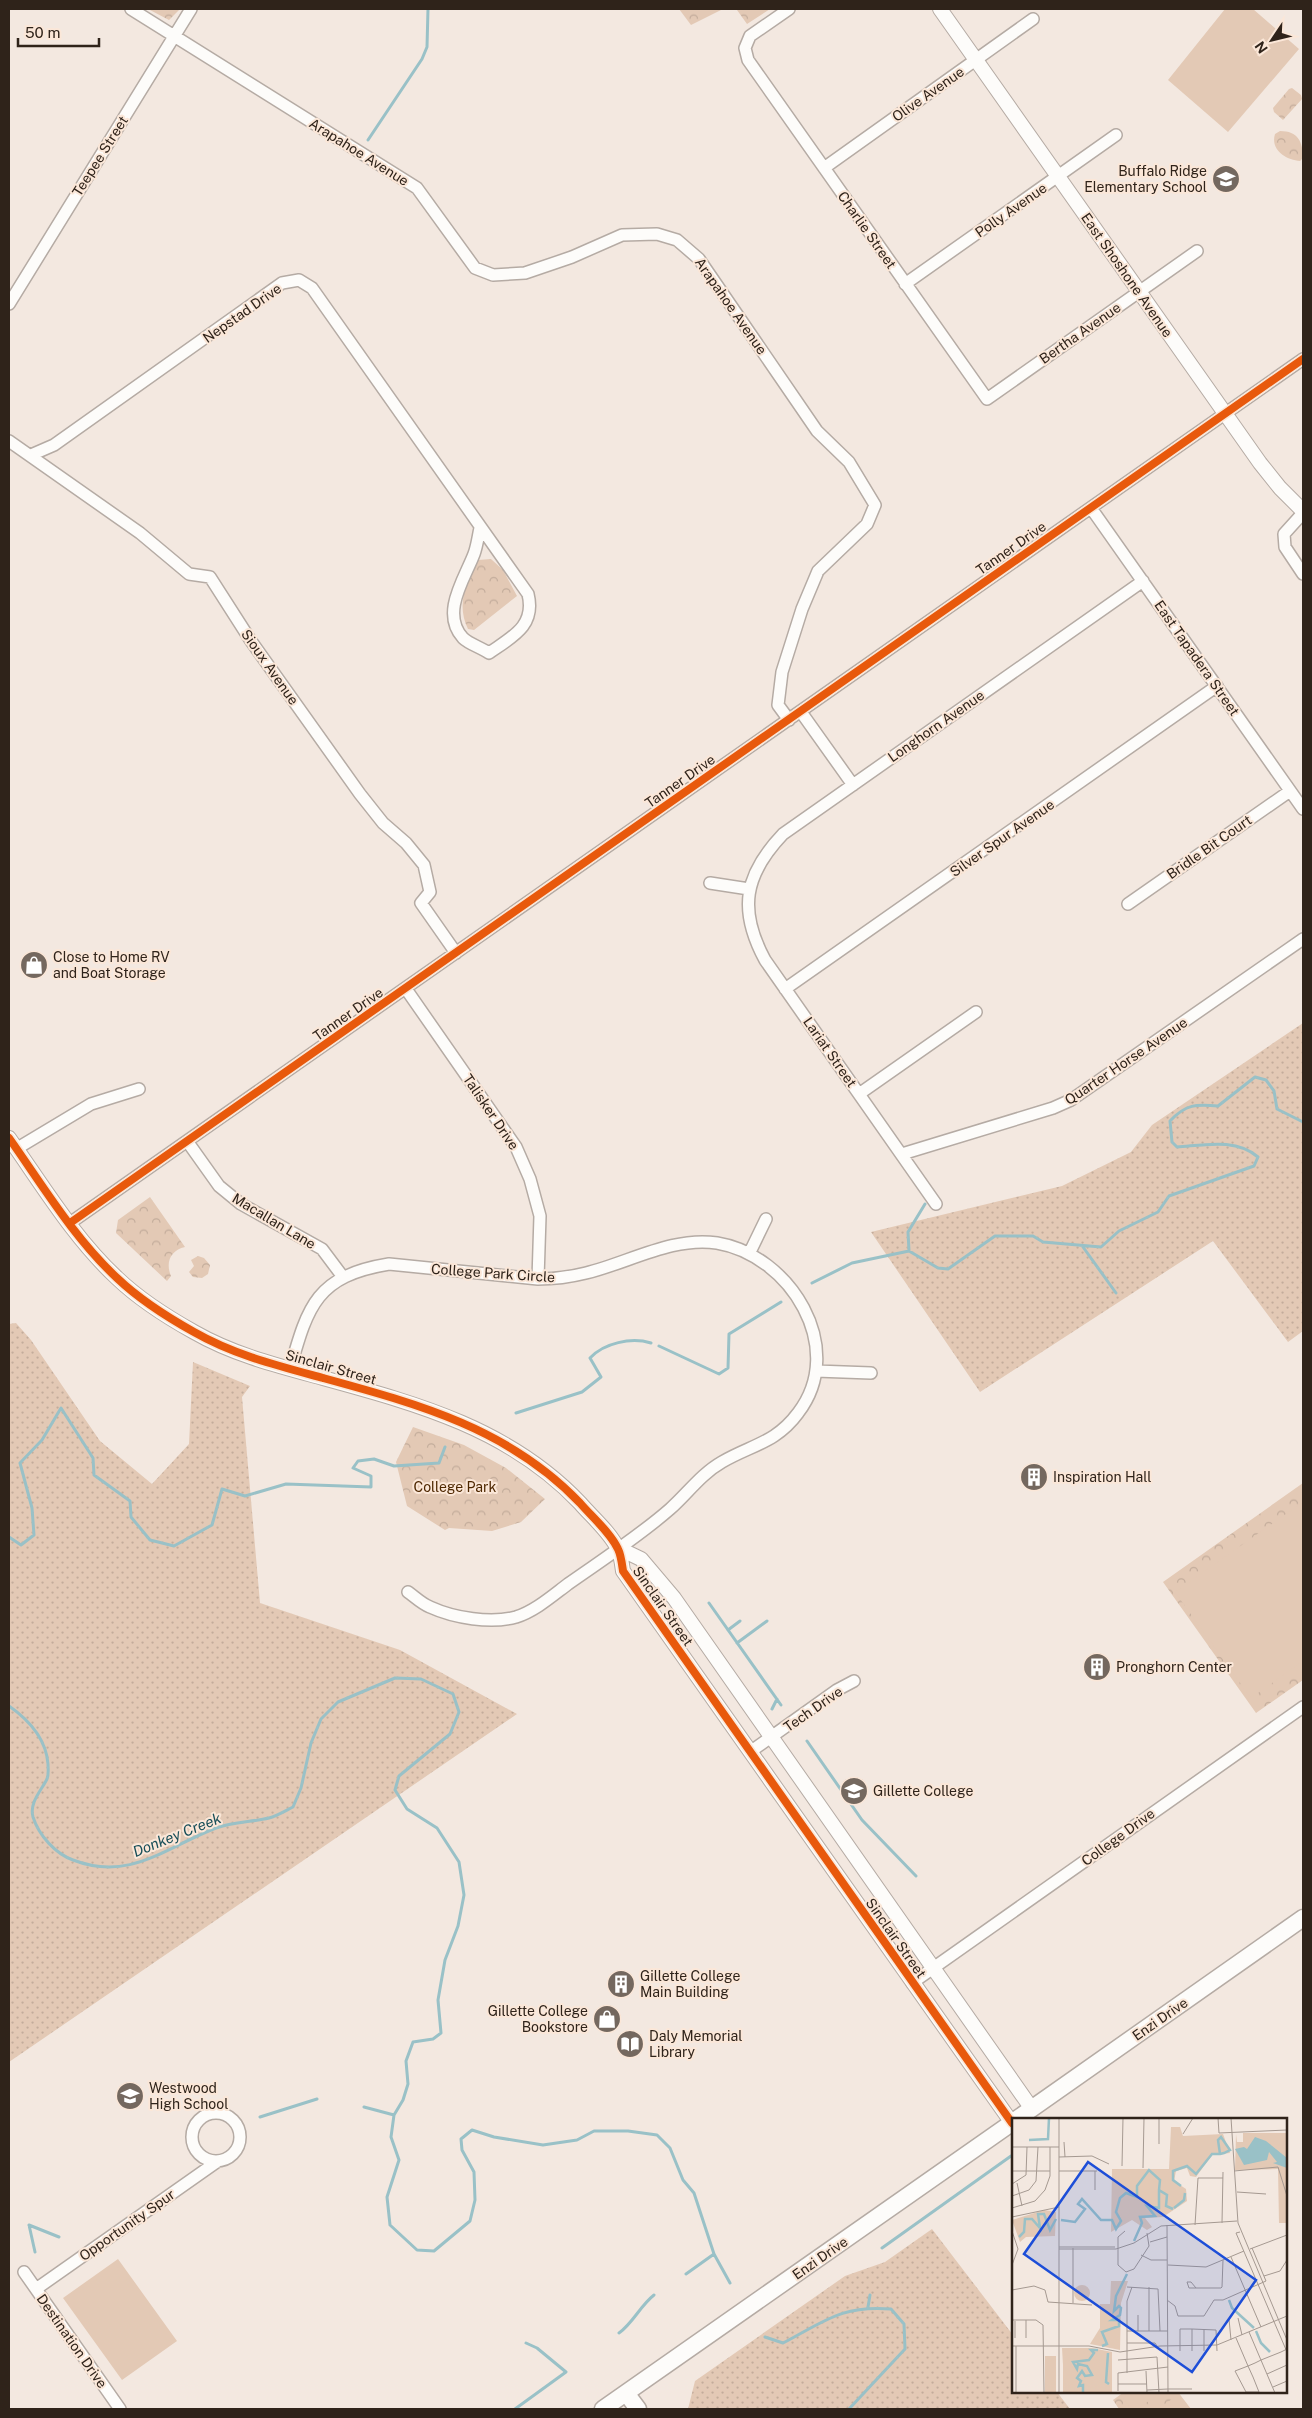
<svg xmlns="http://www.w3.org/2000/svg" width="1312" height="2418" viewBox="0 0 1312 2418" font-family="'Public Sans',sans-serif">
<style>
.grass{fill:url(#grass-dots)}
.park{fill:url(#park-crowns)}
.garden{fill:#e3c9b5}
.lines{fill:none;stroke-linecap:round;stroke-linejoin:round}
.stream{stroke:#99c1c7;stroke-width:3}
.minor-casing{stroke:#b5aba4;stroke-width:14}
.tertiary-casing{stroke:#b5aba4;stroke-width:16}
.secondary-casing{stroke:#b5aba4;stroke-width:19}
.minor{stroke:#fdfcfa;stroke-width:11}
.tertiary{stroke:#fdfcfa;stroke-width:14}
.secondary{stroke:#fdfcfa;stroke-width:16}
.cycleway-casing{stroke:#fbe7d8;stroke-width:11}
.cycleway{stroke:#e8590c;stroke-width:8}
.labels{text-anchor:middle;stroke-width:4;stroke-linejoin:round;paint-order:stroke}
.street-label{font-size:14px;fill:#2f231a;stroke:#fbe7d8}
.poi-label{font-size:14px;fill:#2f231a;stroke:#fbe7d8;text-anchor:start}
.park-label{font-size:14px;fill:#4e2700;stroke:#fbe7d8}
.water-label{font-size:15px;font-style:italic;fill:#194f59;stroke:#fbe7d8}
.inset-river{fill:none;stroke:#99c1c7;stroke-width:2.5}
.inset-road{fill:none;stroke:#a59991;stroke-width:1}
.view{fill:#1d4ed8;fill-opacity:0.15;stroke:#1d4ed8;stroke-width:2.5}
.inset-edge{fill:none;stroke:#2f231a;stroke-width:2.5}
</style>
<defs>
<pattern id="grass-dots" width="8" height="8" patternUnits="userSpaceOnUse" patternTransform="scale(1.25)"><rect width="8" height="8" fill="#e3c9b5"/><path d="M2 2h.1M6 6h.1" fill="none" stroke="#c3ac9b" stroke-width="1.8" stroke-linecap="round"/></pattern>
<pattern id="park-crowns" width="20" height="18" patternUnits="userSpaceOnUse" patternTransform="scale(1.25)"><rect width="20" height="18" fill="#e3c9b5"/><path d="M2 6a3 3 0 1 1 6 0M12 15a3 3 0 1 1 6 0" fill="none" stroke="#c3ac9b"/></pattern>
</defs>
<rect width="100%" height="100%" fill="#f3e8e0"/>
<path class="grass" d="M 1303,1023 L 1303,1331 L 1288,1342 L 1213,1241 L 980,1392 L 871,1232 L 1062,1186 L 1131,1152 L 1152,1125 Z
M 16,1323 L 31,1340 L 100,1441 L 152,1484 L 189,1444 L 193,1362 L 250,1386 L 242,1397 L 260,1603 L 400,1650 L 517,1714 L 9,2062 L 9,1324 Z
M 932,2229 L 1013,2335 L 1013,2392 L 1057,2392 L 1070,2409 L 688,2409 L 695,2381 L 845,2276 L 885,2262 Z"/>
<path class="park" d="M 148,9 L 180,9 L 169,20 Z
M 679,9 L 723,9 L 691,25 Z
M 728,9 L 770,9 L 747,24 L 737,10 Z
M 1292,88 L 1301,95 L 1302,99 L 1283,120 L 1274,112 L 1273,108 L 1289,89 Z
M 1280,131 C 1298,131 1303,142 1303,158 L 1300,161 C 1286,160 1270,150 1275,134 Z
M 491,559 L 503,570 L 517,596 L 474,630 L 468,629 C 456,605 466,582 478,560 Z
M 150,1197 L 185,1247 C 171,1250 165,1262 171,1276 L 167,1281 L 116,1233 L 118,1220 Z
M 198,1256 L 204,1258 L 210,1265 L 208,1274 L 202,1278 L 193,1277 L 189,1272 L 194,1266 L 191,1260 Z
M 413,1427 L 464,1445 L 506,1468 L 545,1499 L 521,1522 L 492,1531 L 449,1528 L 445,1530 L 407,1506 L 396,1462 Z
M 1303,1483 L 1303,1680 L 1256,1713 L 1163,1582 Z
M 1124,2392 L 1178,2392 L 1191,2409 L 1119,2409 L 1113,2400 Z"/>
<path class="garden" d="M 1225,9 L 1253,9 L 1299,49 L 1228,132 L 1168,80 Z
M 1303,1502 L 1303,1661 L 1251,1698 L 1175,1592 Z
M 118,2259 L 177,2341 L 122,2380 L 63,2298 Z
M 1131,2392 L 1162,2392 L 1137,2409 L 1131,2409 L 1123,2398 Z
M 1172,2399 L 1179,2409 L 1158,2409 Z"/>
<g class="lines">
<path class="stream" d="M 368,140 L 422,59 L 427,47 L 428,9
M 1083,1247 L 1116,1293
M 909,1251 L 908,1232 L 925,1204
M 812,1283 L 852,1263 L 909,1251 L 938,1268 L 948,1269 L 995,1236 L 1033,1236 L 1043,1242 L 1101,1247 L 1119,1231 L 1158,1212 L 1169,1196 L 1254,1166 L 1258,1157 C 1236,1138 1205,1145 1177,1147 L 1172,1142 L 1170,1121 C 1186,1104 1196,1104 1218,1106 L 1255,1077 L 1266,1080 L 1274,1091 L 1277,1109 L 1303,1122
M 659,1346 L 719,1374 L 728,1368 L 729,1334 L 781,1302
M 516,1413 L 582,1392 L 601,1377 L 590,1358 C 604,1343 631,1337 651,1343
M 9,1537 L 21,1545 L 34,1535 L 32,1508 L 20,1463 L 42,1440 L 61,1408 L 93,1458 L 94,1475 L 130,1501 L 131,1517 L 150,1540 L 174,1546 L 212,1525 L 222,1489 L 245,1496 L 286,1484 L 371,1487 L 371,1476 L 353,1468 L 358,1461 L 374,1459 L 394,1466 L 439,1463 L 445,1447
M 709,1603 L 781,1705
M 728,1630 L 740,1621
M 737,1643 L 767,1621
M 9,1706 C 29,1720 46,1738 48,1764 C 48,1769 49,1774 47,1779 C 41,1791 29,1803 33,1817 C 39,1836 56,1854 73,1860 C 130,1882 166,1847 216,1828 C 233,1822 252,1822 269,1818 C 277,1816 285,1811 293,1807 L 301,1788 L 311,1743 L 321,1719 L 338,1702 L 395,1678 L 421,1679 L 453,1694 L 459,1712 L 450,1734 L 399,1776 L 395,1790 L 407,1809 L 437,1828 L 459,1862 L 464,1895 L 458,1926 L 445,1960 L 438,2000 L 441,2033 L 433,2039 L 413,2042 L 406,2061 L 408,2084 L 403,2100 L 394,2115 L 391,2137 L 399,2160 L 387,2197 L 390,2225 L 417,2250 L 434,2251 L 470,2221 L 475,2200 L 474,2172 L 462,2150 L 461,2139 L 472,2130 L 494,2137 L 543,2145 L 577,2140 L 594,2131 L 628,2131 L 657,2135 L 670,2148 L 683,2180 L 694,2193 L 714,2254 L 730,2283
M 772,1709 L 777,1699
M 807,1741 L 862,1820 L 916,1876
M 364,2107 L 394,2115
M 260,2117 L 317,2099
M 29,2225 L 59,2237
M 29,2225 L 35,2252
M 882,2248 L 1011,2156
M 686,2274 L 714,2254
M 868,2307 L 870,2295
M 619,2333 C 633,2323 640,2306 654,2295
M 765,2337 L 783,2343 C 825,2321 842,2305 891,2309 L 904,2324 L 905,2349 L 849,2409
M 515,2409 L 566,2372 L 537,2348 L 526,2343"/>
<g class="minor-casing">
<path id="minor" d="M 131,9 L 417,188 L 475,268 L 493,275 L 525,273 L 572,257 L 622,235 L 657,234 L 677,240 L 699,259 L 817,431 L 849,462 L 875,505 L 867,524 L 818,571 L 802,609 L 782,672 L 778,705 L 789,720
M 789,9 L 750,36 L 745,48 L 748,60 L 987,399 L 1197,251
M 824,168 L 1033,19
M 905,284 L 1116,135
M 9,304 L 191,9
M 9,441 L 140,533 L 189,574 L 210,577 L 251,641 L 360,794 L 383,823 L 406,843 L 424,865 L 430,892 L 421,903 L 456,953
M 31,455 L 54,445 L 282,283 L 299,280 L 312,288 L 528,594 C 536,626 512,637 489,653 C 482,648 469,644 463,638 C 440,613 465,578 474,554 C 477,546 478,537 480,528
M 1091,508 L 1303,809
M 1303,513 L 1284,534 L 1285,547 L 1303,574
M 801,712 L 853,785
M 710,883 L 749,889
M 1128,904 L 1290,791
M 406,989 L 516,1147 L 530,1179 L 540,1216 L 538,1279
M 785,989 L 1217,686
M 859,1094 L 976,1012
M 187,1141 L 219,1186 L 241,1204 L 322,1249 L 343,1277
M 16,1149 L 91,1104 L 139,1089
M 902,1154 L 1053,1108 L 1071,1100 L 1303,939
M 936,1204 L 765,960 C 738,910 744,875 783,834 L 1143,581
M 70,1223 L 1303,359
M 749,1254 L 766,1219
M 290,1369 C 308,1306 316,1276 389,1264 L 538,1279 C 555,1279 570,1277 586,1273 C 628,1263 673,1236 717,1243 C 790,1255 848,1348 798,1413 C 776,1443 751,1445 722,1462 C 701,1474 687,1494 670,1509 C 638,1537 602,1560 568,1584 C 552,1596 535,1611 516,1617 C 491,1624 454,1618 430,1607 C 422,1604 415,1597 408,1592
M 816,1371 L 871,1373
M 750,1752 L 837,1690 L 854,1681
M 912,1983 L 1303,1707
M192 2137a24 24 0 1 1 48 0a24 24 0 1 1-48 0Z
M 24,2272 L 120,2409
M 36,2289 L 218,2161"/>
</g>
<g class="tertiary-casing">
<path id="tertiary" d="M 940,9 L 1260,463 L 1280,488 L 1303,511
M 9,1138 C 43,1186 74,1238 117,1278 C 139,1299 167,1317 194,1332 C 234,1355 279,1366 323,1378 C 418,1404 510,1429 580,1503 C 592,1517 610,1532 618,1549 C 621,1555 622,1564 623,1571 L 1012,2123
M 618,1548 L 641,1559 L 674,1598 L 1032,2109"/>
</g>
<g class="secondary-casing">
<path id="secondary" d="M 1017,2119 L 1303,1918
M 626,2393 L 638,2409
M 603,2409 L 1013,2122"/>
</g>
<use href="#minor" class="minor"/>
<use href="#tertiary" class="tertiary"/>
<use href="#secondary" class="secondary"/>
<g class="cycleway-casing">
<path id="cycleway" d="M 9,1138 C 43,1186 74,1238 117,1278 C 139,1299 167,1317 194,1332 C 234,1355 279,1366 323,1378 C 418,1404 510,1429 580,1503 C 592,1517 610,1532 618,1549 C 621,1555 622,1564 623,1571 L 1012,2123
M 70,1223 L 1303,359"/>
</g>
<use href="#cycleway" class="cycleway"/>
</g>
<defs>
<g id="school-disc" transform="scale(1.4375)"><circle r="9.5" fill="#74685f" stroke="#fbe7d8"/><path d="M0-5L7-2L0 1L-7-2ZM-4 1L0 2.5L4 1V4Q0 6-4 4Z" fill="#fff"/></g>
<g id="shop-disc" transform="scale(1.4375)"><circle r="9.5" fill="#74685f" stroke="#fbe7d8"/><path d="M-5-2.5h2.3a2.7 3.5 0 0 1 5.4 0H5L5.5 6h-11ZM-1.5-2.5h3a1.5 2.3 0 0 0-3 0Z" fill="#fff"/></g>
<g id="building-disc" transform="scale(1.4375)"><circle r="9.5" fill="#74685f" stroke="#fbe7d8"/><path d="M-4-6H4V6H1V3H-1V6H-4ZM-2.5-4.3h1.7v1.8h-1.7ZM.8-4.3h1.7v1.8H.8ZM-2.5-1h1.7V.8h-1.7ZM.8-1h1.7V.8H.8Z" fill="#fff"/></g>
<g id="university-disc" transform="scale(1.4375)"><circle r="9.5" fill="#74685f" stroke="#fbe7d8"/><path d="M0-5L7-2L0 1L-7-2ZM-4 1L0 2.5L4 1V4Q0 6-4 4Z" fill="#fff"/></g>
<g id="library-disc" transform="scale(1.4375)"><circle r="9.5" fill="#74685f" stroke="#fbe7d8"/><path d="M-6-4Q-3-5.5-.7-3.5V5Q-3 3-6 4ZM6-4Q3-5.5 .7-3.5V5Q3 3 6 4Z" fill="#fff"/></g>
</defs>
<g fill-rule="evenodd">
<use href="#school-disc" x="1226" y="179"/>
<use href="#shop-disc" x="34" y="965"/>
<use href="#building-disc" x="1034" y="1477"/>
<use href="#building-disc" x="1097" y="1667"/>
<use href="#university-disc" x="854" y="1791"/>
<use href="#building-disc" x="621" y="1984"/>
<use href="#shop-disc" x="607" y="2019"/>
<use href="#library-disc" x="630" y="2044"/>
<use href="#school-disc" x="130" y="2096"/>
</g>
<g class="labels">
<g class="street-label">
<text transform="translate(928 94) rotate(-35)" y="5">Olive Avenue</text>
<text transform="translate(359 152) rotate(32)" y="5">Arapahoe Avenue</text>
<text transform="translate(100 156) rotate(-58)" y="5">Teepee Street</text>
<text transform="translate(1011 210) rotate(-35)" y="5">Polly Avenue</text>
<text transform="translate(867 230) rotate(55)" y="5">Charlie Street</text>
<text transform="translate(1127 275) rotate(55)" y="5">East Shoshone Avenue</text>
<text transform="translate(731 306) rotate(55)" y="5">Arapahoe Avenue</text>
<text transform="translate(242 313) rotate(-35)" y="5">Nepstad Drive</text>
<text transform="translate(1080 333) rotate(-35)" y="5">Bertha Avenue</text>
<text transform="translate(1011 548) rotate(-35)" y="5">Tanner Drive</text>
<text transform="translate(1197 658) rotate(55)" y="5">East Tapadera Street</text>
<text transform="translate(270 667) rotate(55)" y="5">Sioux Avenue</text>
<text transform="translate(936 726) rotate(-35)" y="5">Longhorn Avenue</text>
<text transform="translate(680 781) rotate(-35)" y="5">Tanner Drive</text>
<text transform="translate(1002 838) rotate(-35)" y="5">Silver Spur Avenue</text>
<text transform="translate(1209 847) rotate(-35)" y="5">Bridle Bit Court</text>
<text transform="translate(348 1014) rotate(-35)" y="5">Tanner Drive</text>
<text transform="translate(830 1052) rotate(55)" y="5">Lariat Street</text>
<text transform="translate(1126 1061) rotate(-34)" y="5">Quarter Horse Avenue</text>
<text transform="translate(491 1112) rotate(56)" y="5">Talisker Drive</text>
<text transform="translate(274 1221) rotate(31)" y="5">Macallan Lane</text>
<text transform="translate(493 1273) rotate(4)" y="5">College Park Circle</text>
<text transform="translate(331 1367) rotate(16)" y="5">Sinclair Street</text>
<text transform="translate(663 1606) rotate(55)" y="5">Sinclair Street</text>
<text transform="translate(813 1709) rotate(-35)" y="5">Tech Drive</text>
<text transform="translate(1118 1837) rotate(-36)" y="5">College Drive</text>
<text transform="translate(896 1938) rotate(55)" y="5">Sinclair Street</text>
<text transform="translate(1160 2019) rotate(-35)" y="5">Enzi Drive</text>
<text transform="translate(127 2225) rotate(-35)" y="5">Opportunity Spur</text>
<text transform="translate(820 2258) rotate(-35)" y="5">Enzi Drive</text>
<text transform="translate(72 2341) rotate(55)" y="5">Destination Drive</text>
</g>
<g class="poi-label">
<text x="1207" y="176" text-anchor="end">Buffalo Ridge<tspan x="1207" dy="16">Elementary School</tspan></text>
<text x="53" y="962">Close to Home RV<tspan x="53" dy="16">and Boat Storage</tspan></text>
<text x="1053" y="1482">Inspiration Hall</text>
<text x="1116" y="1672">Pronghorn Center</text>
<text x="873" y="1796">Gillette College</text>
<text x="640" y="1981">Gillette College<tspan x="640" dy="16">Main Building</tspan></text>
<text x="588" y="2016" text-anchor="end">Gillette College<tspan x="588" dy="16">Bookstore</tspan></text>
<text x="649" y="2041">Daly Memorial<tspan x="649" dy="16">Library</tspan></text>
<text x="149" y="2093">Westwood<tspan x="149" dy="16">High School</tspan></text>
</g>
<g class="park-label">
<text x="455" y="1492">College Park</text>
</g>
<g class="water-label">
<text transform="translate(177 1835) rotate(-22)" y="5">Donkey Creek</text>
</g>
</g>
<g transform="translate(1012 2118)">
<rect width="275" height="275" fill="#f3e8e0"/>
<path d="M 159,9 L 168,9 L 171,18 L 211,16 L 218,35 L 200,37 L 184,59 L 178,58 L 175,50 L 164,53 L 162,63 L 174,71 L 175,83 L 151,99 L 133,100 L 140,109 L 135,112 L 120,102 L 99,114 L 100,51 L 157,51 ZM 32,92 L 44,94 L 43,118 L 14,119 L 8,124 L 0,102 ZM 99,163 L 116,163 L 109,185 L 108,232 L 78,226 L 88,210 L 88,186 L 98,186 ZM 50,230 L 80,230 L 100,234 L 100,275 L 67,275 L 60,247 L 51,247 ZM 33,238 L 44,238 L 44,275 L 33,275 Z" fill="#e3c9b5"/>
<path d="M 231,15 L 275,15 L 275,105 L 267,105 L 266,51 L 223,52 L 224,16 L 225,24 L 231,24 ZM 51,247 L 60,247 L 66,254 L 67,275 L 51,275 Z" fill="#e3c9b5"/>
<path d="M62 175a8 8 0 1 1 16 0a8 8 0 1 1-16 0ZM 63,259 L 62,265 L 55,269 L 62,270 L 64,275 L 54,275 L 53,260 Z" fill="#e3c9b5"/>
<path d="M 243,19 L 254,23 L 275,40 L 275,50 L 261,45 L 265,44 L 257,34 L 255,42 L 232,47 L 223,31 L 232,29 L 235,31 Z" fill="#99c1c7"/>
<path class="inset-river" d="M 17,22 L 36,21 L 37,0M 169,68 L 161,62 L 161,53 L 175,48 L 184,56 L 200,36 L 208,36 L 212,35 L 218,32 L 209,19 L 206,22 L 208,36M 162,90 L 172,82 L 173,75M 49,102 L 63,104 L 73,91 L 66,86 L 70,81 L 89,102 L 100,102 L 104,111 L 109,103 L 104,94 L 108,80 L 114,75 L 125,79 L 125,68 L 137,52 L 148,62 L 147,72 L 155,77 L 154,88 L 161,91M 7,119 L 12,114 L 13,101 L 20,101 L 28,110 L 26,96 L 32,96 L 38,112 L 44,101M 122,123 L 130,105 L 128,99 L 143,98 L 135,88 L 147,90 L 147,72M 217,182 L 220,190 L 242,210M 244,213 L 249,225 L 258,234M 90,228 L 95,226 L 90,214 L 107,208 L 107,202 L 100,202 L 108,197 L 109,190 L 107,188 L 102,193 L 104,178 L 115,156M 96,235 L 94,264 L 97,266M 71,275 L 71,267 L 67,268 L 69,263 L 65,260 L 70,253 L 73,258 L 80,257 L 75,248 L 66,246 L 65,251 L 61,244 L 77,242 L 82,235 L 79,232 L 86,232"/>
<path class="inset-road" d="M 47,0 L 47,275M 147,0 L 147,26M 206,0 L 207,15 L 275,12M 219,0 L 226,105 L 275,222M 171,16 L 181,0M 52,24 L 53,39M 0,29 L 47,29M 47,39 L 80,38 L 97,46M 110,48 L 111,0M 131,50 L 132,0M 0,53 L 38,53M 47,53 L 85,53M 83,53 L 83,72M 222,53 L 266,49 L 275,78M 5,65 L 10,88M 0,66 L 14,57 L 15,29M 225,74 L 254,76M 0,78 L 17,72 L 24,63 L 26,29M 0,90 L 23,83 L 33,72 L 38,58 L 38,29M 0,99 L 47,89M 210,105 L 211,54M 155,107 L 156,275M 183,107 L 186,60 L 211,60M 0,113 L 6,131 L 0,147M 113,113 L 106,119 L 106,147 L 114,154 L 122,151 L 137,128 L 135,115M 228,114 L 224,115 L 275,234M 138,124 L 155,119M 47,129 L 103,129M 47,131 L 104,131 L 122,125 L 149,108 L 225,103M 238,131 L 275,117M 129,137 L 139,142 L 155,142M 219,139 L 249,209M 156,147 L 194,149 L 232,133M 252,158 L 268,153 L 275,142M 115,169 L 146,171M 137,169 L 137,213M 184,170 L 179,164 L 175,164 L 177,170 L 209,170 L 210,169 L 211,142M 146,171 L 148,213M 0,172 L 22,168 L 33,172 L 36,184 L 80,187M 155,182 L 163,188 L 166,198 L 192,198 L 202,182 L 211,182 L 254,163 L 240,130M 61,185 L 61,130M 126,197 L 126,213M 226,200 L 230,217M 217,201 L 219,222M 0,202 L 24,202 L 31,207 L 32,275M 14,202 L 14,220M 3,203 L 3,220M 180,211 L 180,233M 192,211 L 192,233M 115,213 L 156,213M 237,214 L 263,275M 224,220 L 236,248 L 241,259 L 247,274 L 234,274 L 223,253 L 236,248 L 243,245 L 249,242 L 269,234 L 275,231M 115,225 L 143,225 L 145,228M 0,228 L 77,228 L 108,234 L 148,228 L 205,227 L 275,198M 4,228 L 4,275M 168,233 L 168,211 L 180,211 L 204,212 L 205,233M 106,242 L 145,239 L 147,275M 134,253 L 135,275M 115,255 L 115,183 L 120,169M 255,256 L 275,247M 106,266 L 135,266M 261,269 L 275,263M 156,271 L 180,271M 135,272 L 156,271M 106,273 L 106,255 L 156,249"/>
<path class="view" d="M 76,44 L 244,162 L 180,254 L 12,136 Z"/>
<rect width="275" height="275" class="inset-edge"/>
</g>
<rect width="1312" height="2418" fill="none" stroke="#2f231a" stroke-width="20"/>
<g transform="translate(1272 40) rotate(235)" stroke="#fbe7d8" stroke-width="4" paint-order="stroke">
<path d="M0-4L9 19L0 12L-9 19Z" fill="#2f231a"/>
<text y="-8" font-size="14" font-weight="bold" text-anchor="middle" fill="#2f231a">N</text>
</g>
<path d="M18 38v8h81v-8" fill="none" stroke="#2f231a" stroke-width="2.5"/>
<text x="25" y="38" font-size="15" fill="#2f231a" stroke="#fbe7d8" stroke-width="4" paint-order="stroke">50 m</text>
</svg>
